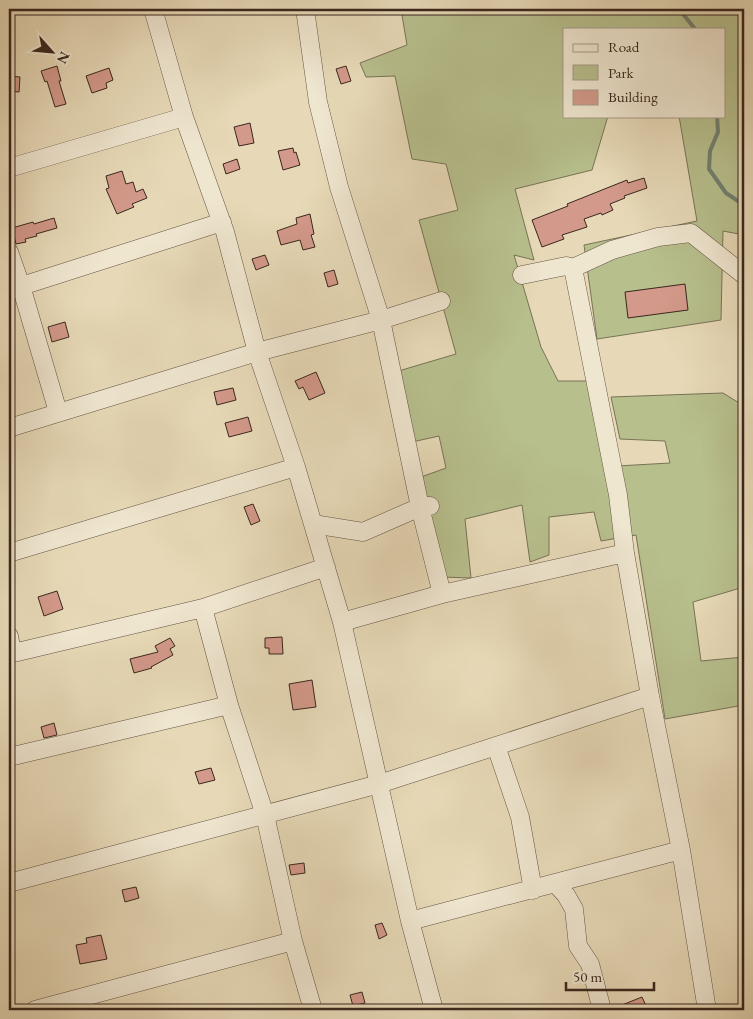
<svg xmlns="http://www.w3.org/2000/svg" width="753" height="1019" viewBox="0 0 753 1019" font-family="'EB Garamond',serif">
<style>
.green{fill:#b7bf8d;stroke:#787356}
.lines{fill:none;stroke-linecap:round;stroke-linejoin:round}
.stream{stroke:#728071;stroke-width:4}
.building{fill:#d3998a;stroke:#39271e}
.minor-casing{stroke:#645444;stroke-width:19}
.minor{stroke:#efe6d0;stroke-width:18}
</style>
<rect width="100%" height="100%" fill="#e7d9b7"/>
<filter id="stains"><feTurbulence type="fractalNoise" baseFrequency=".004" numOctaves="4"/><feColorMatrix values="0 0 0 0 .2 0 0 0 0 .09 0 0 0 0 .02 0 0 0 .5 -.17"/></filter>
<radialGradient id="worn" r=".72"><stop offset=".6" stop-color="#630" stop-opacity="0"/><stop offset="1" stop-color="#630" stop-opacity=".3"/></radialGradient>
<path class="green" d="M 401,9 L 744,9 L 744,235 L 723,231 L 721,320 L 597,339 L 584,245 L 697,221 L 679,116 L 724,116 L 724,29 L 564,29 L 564,116 L 608,116 L 592,170 L 515,189 L 534,260 L 514,255 L 541,347 L 558,381 L 596,381 L 617,466 L 670,463 L 665,441 L 620,439 L 611,397 L 723,393 L 744,406 L 744,587 L 693,602 L 701,661 L 744,657 L 744,705 L 665,719 L 636,535 L 601,541 L 594,512 L 549,517 L 549,555 L 530,562 L 522,505 L 465,519 L 471,578 L 441,577 L 421,477 L 446,468 L 439,436 L 403,444 L 385,375 L 456,354 L 419,220 L 458,210 L 446,164 L 412,159 L 395,76 L 366,77 L 360,63 L 407,45 Z"/>
<g class="lines">
<path class="stream" d="M 679,9 L 695,29
M 717,116 L 718,132 L 710,151 L 709,169 L 726,193 L 744,205"/>
</g>
<path class="building" d="M 57,66 L 61,81 L 59,81 L 66,104 L 55,107 L 47,81 L 45,82 L 41,71 Z
M 346,66 L 351,81 L 341,84 L 336,69 Z
M 109,68 L 113,80 L 106,83 L 107,88 L 92,93 L 86,76 Z
M 9,76 L 20,77 L 19,92 L 9,91 Z
M 250,123 L 254,143 L 239,146 L 234,127 Z
M 293,148 L 294,153 L 296,152 L 300,165 L 283,170 L 278,151 Z
M 237,159 L 240,169 L 226,174 L 223,164 Z
M 122,171 L 126,184 L 133,182 L 136,192 L 143,189 L 147,198 L 132,204 L 134,207 L 117,214 L 106,189 L 109,188 L 106,176 Z
M 644,178 L 647,188 L 624,196 L 625,198 L 610,204 L 613,210 L 602,215 L 601,213 L 584,219 L 587,227 L 562,235 L 564,239 L 542,247 L 532,220 L 568,206 L 567,204 L 627,180 L 628,183 Z
M 310,214 L 314,234 L 311,235 L 315,247 L 303,250 L 300,240 L 281,245 L 277,231 L 297,224 L 296,218 Z
M 54,218 L 57,228 L 36,234 L 37,236 L 25,239 L 26,242 L 16,244 L 12,228 L 33,222 L 34,224 Z
M 265,255 L 269,265 L 256,270 L 252,259 Z
M 334,270 L 338,284 L 328,287 L 324,273 Z
M 685,284 L 688,310 L 628,318 L 625,292 Z
M 65,322 L 69,337 L 52,342 L 48,327 Z
M 316,372 L 325,393 L 309,400 L 303,387 L 299,389 L 295,381 Z
M 233,388 L 236,400 L 217,405 L 214,392 Z
M 248,417 L 252,431 L 229,437 L 225,423 Z
M 253,504 L 260,521 L 251,525 L 244,507 Z
M 57,591 L 63,609 L 44,616 L 38,597 Z
M 282,637 L 283,654 L 269,654 L 269,648 L 265,648 L 265,638 Z
M 170,638 L 175,646 L 170,649 L 173,655 L 151,667 L 152,668 L 134,673 L 130,659 L 158,652 L 155,646 Z
M 312,680 L 316,707 L 293,710 L 289,684 Z
M 54,723 L 57,735 L 44,738 L 41,727 Z
M 211,768 L 215,780 L 199,784 L 195,772 Z
M 304,863 L 305,873 L 291,875 L 289,865 Z
M 136,887 L 139,898 L 125,902 L 122,890 Z
M 382,923 L 387,935 L 379,939 L 375,925 Z
M 101,935 L 107,959 L 80,964 L 76,945 L 87,943 L 86,938 Z
M 362,992 L 365,1003 L 353,1006 L 350,995 Z
M 642,997 L 648,1010 L 612,1010 L 612,1009 Z"/>
<g class="lines">
<g class="minor-casing">
<path id="minor" d="M 153,9 L 184,117 L 225,232 L 257,352 L 296,467 L 342,622 L 410,921 L 434,1010
M 305,9 L 318,102 L 339,187 L 381,320 L 420,507 L 442,594
M 9,168 L 184,117
M 9,252 L 21,286 L 58,412
M 573,268 L 618,495 L 625,553 L 650,696 L 681,850 L 707,1010
M 522,275 L 566,266 L 573,268 L 612,250 L 658,237 L 691,233 L 744,275
M 9,290 L 222,222
M 9,428 L 257,352 L 381,320 L 441,301
M 313,524 L 363,532 L 420,507 L 430,506
M 9,553 L 296,467
M 203,608 L 229,705 L 265,815 L 293,941 L 313,1010
M 342,622 L 442,594 L 625,553
M 9,636 L 12,653
M 9,654 L 203,608 L 326,567
M 496,746 L 520,817 L 533,890
M 9,757 L 229,705
M 9,883 L 379,784 L 650,696
M 556,884 L 566,895 L 574,909 L 578,946 L 590,964 L 602,1010
M 410,921 L 681,850
M 35,1010 L 293,941"/>
</g>
<use href="#minor" class="minor"/>
</g>
<rect width="753" height="1019" fill="none" stroke="#e7d9b7" stroke-width="30"/>
<rect x="10" y="10" width="733" height="999" fill="none" stroke="#39271e" stroke-width="2.5"/>
<rect x="15" y="15" width="723" height="989" fill="none" stroke="#39271e"/>
<rect x="563" y="28" width="162" height="90" fill="#efe6d0" stroke="#a69a89"/>
<rect x="573" y="44" width="25" height="8" fill="#efe6d0" stroke="#a69a89"/>
<text x="608" y="52" font-size="15" fill="#39271e">Road</text>
<rect x="573" y="65" width="25" height="15" fill="#b7bf8d" stroke="#a69a89"/>
<text x="608" y="78" font-size="15" fill="#39271e">Park</text>
<rect x="573" y="90" width="25" height="15" fill="#d3998a" stroke="#a69a89"/>
<text x="608" y="102" font-size="15" fill="#39271e">Building</text>
<g transform="translate(52 52) rotate(117)" stroke="#efe6d0" stroke-width="4" paint-order="stroke">
<path d="M0-4L9 19L0 12L-9 19Z" fill="#39271e"/>
<text y="-8" font-size="14" font-weight="bold" text-anchor="middle" fill="#39271e">N</text>
</g>
<path d="M566 982v8h88v-8" fill="none" stroke="#39271e" stroke-width="2.5"/>
<text x="573" y="982" font-size="15" fill="#39271e" stroke="#efe6d0" stroke-width="4" paint-order="stroke">50 m</text>
<rect width="100%" height="100%" filter="url(#stains)"/>
<rect width="100%" height="100%" fill="url(#worn)"/>
</svg>
